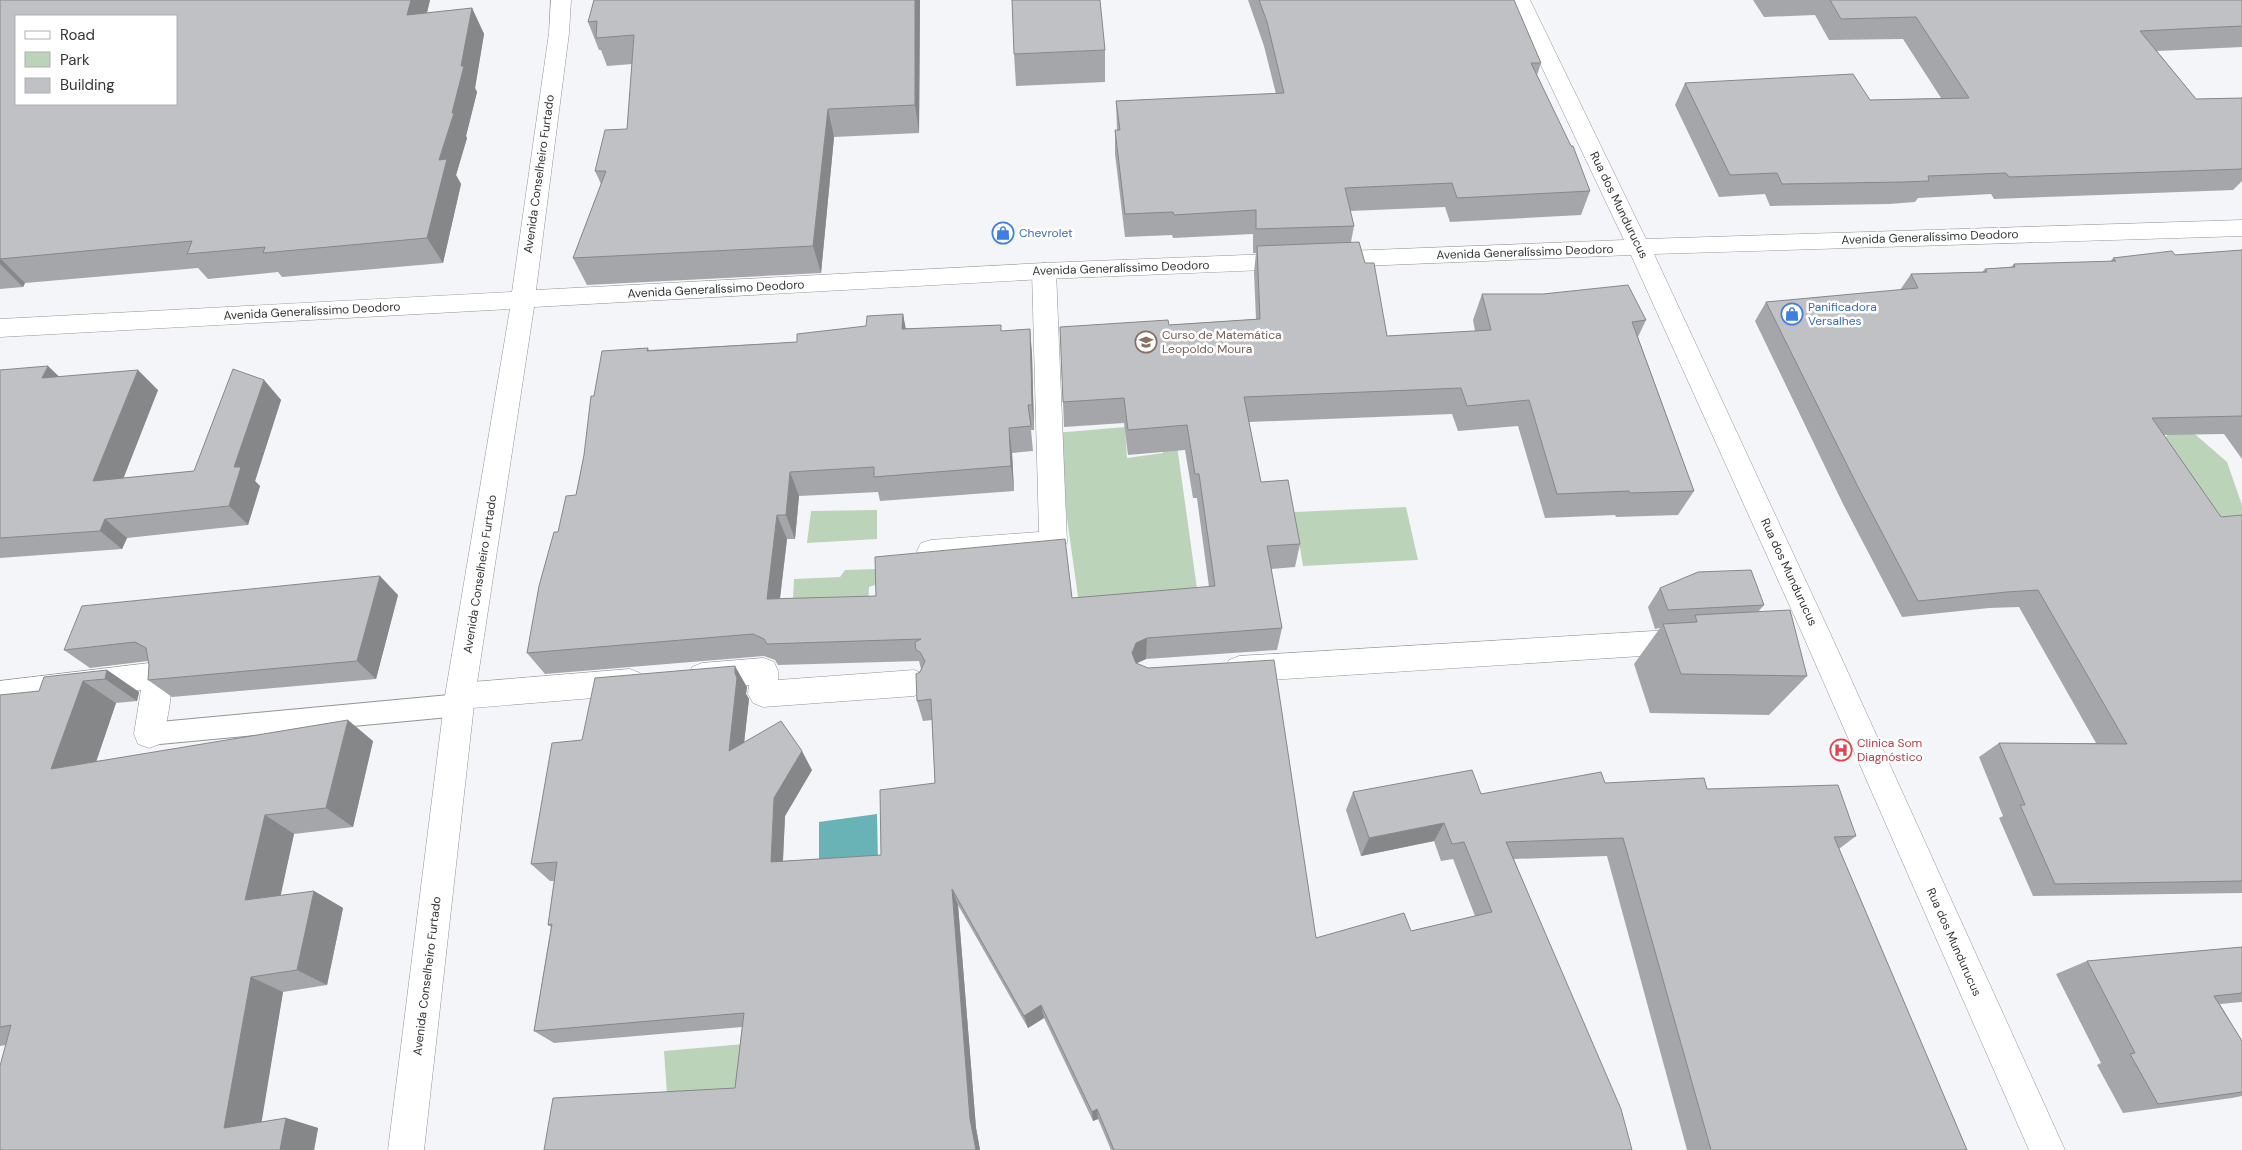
<svg xmlns="http://www.w3.org/2000/svg" width="2242" height="1150" viewBox="0 0 2242 1150" font-family="'DM Sans',sans-serif">
<style>
.green{fill:#bbd4b9}
.water{fill:#69b2b5}
.lines{fill:none;stroke-linecap:round;stroke-linejoin:round}
.lane-casing{stroke:#929396;stroke-width:2}
.street-casing{stroke:#929396;stroke-width:1}
.secondary-casing{stroke:#929396;stroke-width:1}
.lane{fill:#fff;fill-rule:evenodd}
.street{fill:#fff;fill-rule:evenodd}
.secondary{fill:#fff;fill-rule:evenodd}
.wall{fill:#a5a6a9}
.shaded-wall{fill:#868789}
.building{fill:#c0c1c4;stroke:#868789;fill-rule:evenodd}
.labels{text-anchor:middle;stroke-width:5;stroke-linejoin:round;paint-order:stroke}
.street-label{font-size:12px;fill:#353637;stroke:#fff}
.shop-label{font-size:12px;fill:#366cbe;stroke:#fff;text-anchor:start}
.education-label{font-size:12px;fill:#785e54;stroke:#fff;text-anchor:start}
.health-label{font-size:12px;fill:#be3a42;stroke:#fff;text-anchor:start}
</style>
<rect width="100%" height="100%" fill="#f4f5f9"/>
<path class="green" d="M 2181,422 L 2227,462 L 2242,505 L 2242,517 L 2205,519 L 2151,451 Z
M 1174,424 L 1200,610 L 1081,618 L 1055,433 L 1125,427 L 1127,458 L 1163,453 L 1161,426 Z
M 1406,507 L 1418,560 L 1303,566 L 1294,512 Z
M 877,510 L 877,539 L 807,543 L 811,511 Z
M 876,569 L 878,584 L 869,587 L 868,609 L 792,616 L 794,579 L 840,577 L 845,570 Z
M 869,1033 L 850,1085 L 667,1094 L 664,1051 Z"/>
<path class="water" d="M 877,814 L 878,863 L 819,871 L 819,822 Z"/>
<g class="lines">
<g class="lane-casing">
<path id="lane" d="M 460,694 L 468,697 L 472,705 L 468,713 L 460,716 L 149,745 L 140,742 L 137,734 L 140,726 L 149,723 Z"/>
</g>
<g class="street-casing">
<path id="street" d="M 1044,263 L 1052,265 L 1056,271 L 1067,542 L 1063,550 L 1053,553 L 931,562 L 921,559 L 917,551 L 921,543 L 931,540 L 1039,532 L 1032,271 L 1036,265 Z
M 1688,629 L 1698,632 L 1702,641 L 1698,650 L 1688,653 L 1239,682 L 1229,678 L 1225,669 L 1229,660 L 1239,656 Z
M 764,658 L 774,662 L 778,671 L 778,680 L 914,670 L 924,674 L 929,683 L 924,692 L 914,696 L 763,707 L 753,703 L 748,694 L 749,685 L 702,689 L 692,685 L 688,676 L 692,667 L 702,663 Z
M 158,662 L 168,666 C 176,682 167,727 160,744 L 149,748 L 138,744 L 134,734 L 141,690 L 0,707 L 0,681 Z
M 630,669 L 640,673 L 645,682 L 640,691 L 630,695 L 460,709 L 450,705 L 445,696 L 450,687 L 460,683 Z"/>
</g>
<g class="secondary-casing">
<path id="secondary" d="M 551,0 L 571,0 L 569,33 L 536,290 L 1044,263 L 1624,240 L 1510,0 L 1530,0 L 1646,239 L 2242,220 L 2242,236 L 1654,254 L 1830,633 L 2065,1150 L 2029,1150 L 1802,633 L 1631,255 L 1044,279 L 534,307 L 475,696 L 424,1150 L 388,1150 L 445,696 L 510,309 L 0,337 L 0,319 L 512,292 L 549,33 Z"/>
</g>
<use href="#lane" class="lane"/>
<use href="#street" class="street"/>
<use href="#secondary" class="secondary"/>
</g>
<path class="wall" d="M 0,0 L 430,0 L 427,13 L 472,8 L 484,34 L 475,88 L 477,92 L 466,136 L 467,138 L 456,175 L 461,184 L 443,263 L 282,277 L 278,272 L 208,279 L 198,268 L 25,283 L 23,287 L 0,289 Z
M 594,0 L 920,0 L 919,133 L 834,137 L 821,273 L 587,285 L 573,258 L 601,184 L 595,171 L 627,129 L 632,64 L 607,66 L 601,50 L 599,50 L 588,22 Z
M 1248,0 L 1514,0 L 1541,63 L 1537,75 L 1590,191 L 1581,215 L 1450,222 L 1445,207 L 1350,211 L 1354,226 L 1351,242 L 1365,263 L 1387,336 L 1475,331 L 1473,320 L 1482,294 L 1646,320 L 1638,337 L 1694,491 L 1678,515 L 1616,517 L 1615,515 L 1545,518 L 1518,426 L 1458,431 L 1452,414 L 1249,422 L 1261,482 L 1300,544 L 1295,567 L 1271,569 L 1282,628 L 1277,650 L 1146,659 L 1137,663 L 1316,938 L 1411,931 L 1475,916 L 1453,859 L 1441,861 L 1434,841 L 1361,856 L 1346,810 L 1353,792 L 1481,794 L 1605,783 L 1707,789 L 1856,836 L 1839,849 L 1967,1150 L 1687,1150 L 1607,856 L 1514,859 L 1632,1150 L 1111,1150 L 1098,1119 L 1093,1121 L 1044,1018 L 1028,1028 L 958,905 L 976,1128 L 980,1150 L 544,1150 L 735,1088 L 742,1027 L 554,1043 L 534,1031 L 551,927 L 548,925 L 554,881 L 550,881 L 531,864 L 582,740 L 747,687 L 746,694 L 749,699 L 744,742 L 812,770 L 785,816 L 783,861 L 881,855 L 935,783 L 932,720 L 923,721 L 917,701 L 920,672 L 921,669 L 919,661 L 778,665 L 775,660 L 764,656 L 545,674 L 527,653 L 558,532 L 576,495 L 584,455 L 594,396 L 648,348 L 649,350 L 797,342 L 866,326 L 903,314 L 905,328 L 1002,331 L 1030,329 L 1032,355 L 1034,430 L 1031,430 L 1033,451 L 1012,453 L 1014,491 L 880,501 L 878,492 L 799,496 L 795,539 L 787,539 L 780,599 L 1072,598 L 1209,587 L 1197,498 L 1193,498 L 1185,450 L 1128,455 L 1124,423 L 1064,427 L 1063,402 L 1169,325 L 1256,319 L 1254,272 L 1256,253 L 1253,253 L 1253,234 L 1173,238 L 1172,235 L 1125,237 L 1115,154 L 1115,130 L 1117,130 L 1116,101 L 1276,94 L 1264,46 Z
M 1753,0 L 2242,0 L 2242,47 L 2157,51 L 2196,99 L 2242,98 L 2242,181 L 2233,190 L 1994,199 L 1991,194 L 1918,198 L 1915,202 L 1889,204 L 1770,206 L 1765,194 L 1719,197 L 1675,105 L 1685,83 L 1870,100 L 1941,98 L 1903,39 L 1829,40 L 1815,15 L 1764,17 Z
M 1105,50 L 1105,82 L 1016,86 L 1014,54 Z
M 2242,250 L 2242,459 L 2224,434 L 2164,435 L 2221,517 L 2242,515 L 2242,893 L 2033,896 L 1999,818 L 2003,816 L 1979,757 L 1999,743 L 2096,743 L 2019,607 L 1989,608 L 1902,617 L 1843,504 L 1755,321 L 1766,302 L 1900,290 L 1911,274 L 1982,272 L 1985,269 L 2011,267 L 2014,264 L 2110,262 L 2113,258 L 2175,255 Z
M 0,370 L 59,377 L 158,390 L 123,478 L 194,471 L 264,380 L 281,400 L 255,481 L 260,486 L 248,525 L 127,538 L 122,549 L 0,558 Z
M 1660,588 L 1764,605 L 1758,612 L 1807,676 L 1769,715 L 1650,713 L 1634,664 L 1660,628 L 1655,629 L 1648,607 Z
M 398,595 L 376,679 L 172,697 L 148,680 L 149,665 L 148,661 L 90,668 L 64,650 Z
M 107,670 L 139,692 L 137,701 L 116,703 L 96,761 L 373,741 L 353,827 L 294,834 L 280,896 L 314,891 L 343,908 L 327,985 L 283,992 L 261,1122 L 286,1118 L 318,1128 L 314,1150 L 0,1150 L 6,1045 L 0,1046 L 0,695 L 39,691 Z
M 2242,947 L 2242,1002 L 2220,1004 L 2242,1041 L 2242,1096 L 2232,1098 L 2123,1113 L 2097,1065 L 2101,1063 L 2056,974 L 2087,961 Z"/>
<path class="shaded-wall" d="M 411,0 L 430,0 L 420,40 L 407,15 Z
M 915,0 L 920,0 L 919,133 L 915,105 Z
M 472,8 L 484,34 L 475,88 L 477,92 L 466,136 L 467,138 L 456,175 L 461,184 L 443,263 L 427,238 L 439,160 L 452,113 Z
M 828,109 L 834,137 L 821,273 L 813,246 Z
M 0,258 L 25,283 L 23,287 L 0,264 Z
M 903,314 L 908,340 L 902,329 Z
M 1030,329 L 1032,355 L 1034,430 L 1032,405 Z
M 48,366 L 69,386 L 42,378 Z
M 138,370 L 158,390 L 115,500 L 93,481 Z
M 264,380 L 281,400 L 255,481 L 260,486 L 248,525 L 229,506 L 234,467 Z
M 1009,428 L 1012,453 L 1014,491 L 1011,466 Z
M 790,472 L 799,496 L 795,539 L 786,515 Z
M 777,515 L 787,539 L 777,622 L 767,599 Z
M 105,519 L 127,538 L 122,549 L 100,531 Z
M 380,576 L 398,595 L 376,679 L 357,661 Z
M 1147,638 L 1146,659 L 1135,664 L 1132,653 L 1136,643 Z
M 735,666 L 747,687 L 746,694 L 749,699 L 741,771 L 729,751 Z
M 107,670 L 139,692 L 137,701 L 105,679 Z
M 83,681 L 116,703 L 87,789 L 51,769 Z
M 348,720 L 373,741 L 353,827 L 326,808 Z
M 802,751 L 812,770 L 785,816 L 782,878 L 771,862 L 774,798 Z
M 265,815 L 294,834 L 276,917 L 245,900 Z
M 1444,823 L 1434,841 L 1361,856 L 1369,838 Z
M 952,889 L 958,905 L 976,1128 L 980,1150 L 976,1150 L 970,1119 Z
M 314,891 L 343,908 L 327,985 L 297,970 Z
M 251,977 L 283,992 L 259,1138 L 224,1128 Z
M 1041,1005 L 1044,1018 L 1028,1028 L 1024,1016 Z
M 1097,1109 L 1098,1119 L 1093,1121 L 1092,1112 Z
M 286,1118 L 318,1128 L 314,1150 L 280,1150 Z"/>
<path class="building" d="M 0,0 L 411,0 L 407,15 L 472,8 L 461,66 L 464,66 L 452,113 L 454,113 L 439,160 L 447,159 L 427,238 L 263,253 L 265,247 L 187,254 L 192,241 L 0,259 ZM 16,16 L 176,16 L 176,104 L 16,104 Z
M 594,0 L 915,0 L 915,105 L 828,109 L 813,246 L 573,258 L 606,171 L 595,171 L 605,130 L 627,129 L 634,35 L 596,38 L 597,21 L 588,22 Z
M 1012,0 L 1100,0 L 1105,50 L 1014,54 Z
M 1259,0 L 1514,0 L 1541,63 L 1531,63 L 1571,146 L 1573,146 L 1590,191 L 1457,198 L 1452,183 L 1345,188 L 1354,226 L 1256,229 L 1256,210 L 1174,215 L 1173,212 L 1125,214 L 1115,130 L 1120,130 L 1116,101 L 1284,93 L 1267,22 Z
M 1830,0 L 2242,0 L 2242,26 L 2140,31 L 2196,99 L 2242,98 L 2242,169 L 2009,177 L 2006,173 L 1928,176 L 1929,181 L 1903,182 L 1782,184 L 1777,173 L 1730,175 L 1685,83 L 1853,74 L 1870,100 L 1969,98 L 1916,17 L 1841,19 Z
M 1359,242 L 1365,263 L 1374,263 L 1387,336 L 1491,330 L 1482,294 L 1543,294 L 1628,285 L 1646,320 L 1632,322 L 1694,491 L 1630,493 L 1629,491 L 1557,494 L 1529,400 L 1467,406 L 1461,388 L 1244,397 L 1261,482 L 1288,480 L 1300,544 L 1267,546 L 1282,628 L 1147,638 L 1136,643 L 1132,653 L 1136,663 L 1148,668 L 1274,660 L 1316,938 L 1404,913 L 1411,931 L 1492,912 L 1464,842 L 1452,844 L 1444,823 L 1369,838 L 1353,792 L 1472,770 L 1481,794 L 1601,772 L 1605,783 L 1704,778 L 1707,789 L 1838,785 L 1856,836 L 1834,837 L 1967,1150 L 1711,1150 L 1623,838 L 1506,842 L 1621,1109 L 1632,1150 L 1114,1150 L 1097,1109 L 1092,1112 L 1041,1005 L 1024,1016 L 952,889 L 970,1119 L 976,1150 L 544,1150 L 553,1098 L 735,1088 L 744,1013 L 534,1031 L 552,924 L 548,925 L 557,862 L 531,864 L 552,743 L 582,740 L 595,678 L 735,666 L 735,673 L 737,678 L 729,751 L 781,721 L 802,751 L 774,798 L 771,862 L 881,855 L 880,790 L 935,783 L 931,699 L 917,701 L 916,674 L 920,672 L 925,661 L 920,652 L 916,650 L 915,642 L 921,639 L 767,644 L 764,639 L 753,634 L 527,653 L 539,586 L 554,532 L 558,532 L 566,496 L 576,495 L 584,455 L 591,396 L 594,396 L 602,351 L 648,348 L 647,351 L 797,342 L 797,334 L 866,326 L 867,316 L 903,314 L 902,329 L 1001,325 L 1001,331 L 1030,329 L 1032,405 L 1028,405 L 1031,426 L 1009,428 L 1011,466 L 874,477 L 874,467 L 790,472 L 786,515 L 777,515 L 767,599 L 876,596 L 875,557 L 1065,539 L 1072,598 L 1215,586 L 1199,474 L 1195,474 L 1187,425 L 1128,430 L 1124,398 L 1063,402 L 1060,327 L 1168,320 L 1169,325 L 1260,319 L 1257,246 Z
M 2242,250 L 2242,416 L 2152,418 L 2221,517 L 2242,515 L 2242,881 L 2055,884 L 2020,805 L 2025,805 L 1999,743 L 2127,744 L 2038,590 L 2007,592 L 1918,601 L 1858,487 L 1766,302 L 1918,288 L 1911,274 L 1987,272 L 1985,269 L 2015,267 L 2014,264 L 2116,261 L 2113,258 L 2172,251 L 2175,255 Z
M 48,366 L 42,378 L 138,370 L 93,481 L 194,471 L 233,369 L 264,380 L 234,467 L 241,467 L 229,506 L 105,519 L 100,531 L 0,538 L 0,370 Z
M 1751,570 L 1764,605 L 1668,610 L 1660,588 L 1698,572 Z
M 380,576 L 357,661 L 148,680 L 149,665 L 146,648 L 135,642 L 64,650 L 82,606 Z
M 1790,610 L 1807,676 L 1681,674 L 1663,624 L 1697,622 L 1695,615 Z
M 107,670 L 105,679 L 83,681 L 51,769 L 348,720 L 326,808 L 265,815 L 245,900 L 314,891 L 297,970 L 251,977 L 224,1128 L 286,1118 L 280,1150 L 0,1150 L 0,1066 L 11,1025 L 0,1027 L 0,695 L 39,691 L 44,677 Z
M 2242,947 L 2242,993 L 2214,996 L 2242,1041 L 2242,1092 L 2158,1104 L 2130,1054 L 2135,1053 L 2087,961 Z"/>
<defs>
<g id="shop-ring" transform="scale(1.125)"><circle r="9.5" fill="#fff" stroke="#3f7fe0" stroke-width="1.5"/><path d="M-5-2.5h2.3a2.7 3.5 0 0 1 5.4 0H5L5.5 6h-11ZM-1.5-2.5h3a1.5 2.3 0 0 0-3 0Z" fill="#3f7fe0"/></g>
<g id="school-ring" transform="scale(1.125)"><circle r="9.5" fill="#fff" stroke="#8d6e63" stroke-width="1.5"/><path d="M0-5L7-2L0 1L-7-2ZM-4 1L0 2.5L4 1V4Q0 6-4 4Z" fill="#8d6e63"/></g>
<g id="hospital-ring" transform="scale(1.125)"><circle r="9.5" fill="#fff" stroke="#e0444e" stroke-width="1.5"/><path d="M-5-5h3v3.5h4V-5h3V5h-3V1.5h-4V5h-3Z" fill="#e0444e"/></g>
</defs>
<g fill-rule="evenodd">
<use href="#shop-ring" x="1003" y="233"/>
<use href="#shop-ring" x="1792" y="314"/>
<use href="#school-ring" x="1146" y="342"/>
<use href="#hospital-ring" x="1841" y="750"/>
</g>
<g class="labels">
<g class="street-label">
<text transform="translate(539 174) rotate(-82)" y="4">Avenida Conselheiro Furtado</text>
<text transform="translate(1619 205) rotate(64)" y="4">Rua dos Mundurucus</text>
<text transform="translate(1930 237) rotate(-2)" y="4">Avenida Generalíssimo Deodoro</text>
<text transform="translate(1525 252) rotate(-2)" y="4">Avenida Generalíssimo Deodoro</text>
<text transform="translate(1121 268) rotate(-2)" y="4">Avenida Generalíssimo Deodoro</text>
<text transform="translate(716 289) rotate(-3)" y="4">Avenida Generalíssimo Deodoro</text>
<text transform="translate(312 311) rotate(-3)" y="4">Avenida Generalíssimo Deodoro</text>
<text transform="translate(1789 572) rotate(65)" y="4">Rua dos Mundurucus</text>
<text transform="translate(480 574) rotate(-81)" y="4">Avenida Conselheiro Furtado</text>
<text transform="translate(1954 942) rotate(66)" y="4">Rua dos Mundurucus</text>
<text transform="translate(427 976) rotate(-83)" y="4">Avenida Conselheiro Furtado</text>
</g>
<g class="shop-label">
<text x="1019" y="237">Chevrolet</text>
<text x="1808" y="311">Panificadora<tspan x="1808" dy="14">Versalhes</tspan></text>
</g>
<g class="education-label">
<text x="1162" y="339">Curso de Matemática<tspan x="1162" dy="14">Leopoldo Moura</tspan></text>
</g>
<g class="health-label">
<text x="1857" y="747">Clinica Som<tspan x="1857" dy="14">Diagnóstico</tspan></text>
</g>
</g>
<rect x="15" y="15" width="162" height="90" fill="#ffffff" stroke="#aeafaf"/>
<rect x="25" y="31" width="25" height="8" fill="#ffffff" stroke="#aeafaf"/>
<text x="60" y="40" font-size="15" fill="#353637">Road</text>
<rect x="25" y="52" width="25" height="15" fill="#bbd4b9" stroke="#aeafaf"/>
<text x="60" y="65" font-size="15" fill="#353637">Park</text>
<rect x="25" y="78" width="25" height="15" fill="#c0c1c4" stroke="#aeafaf"/>
<text x="60" y="90" font-size="15" fill="#353637">Building</text>
</svg>
